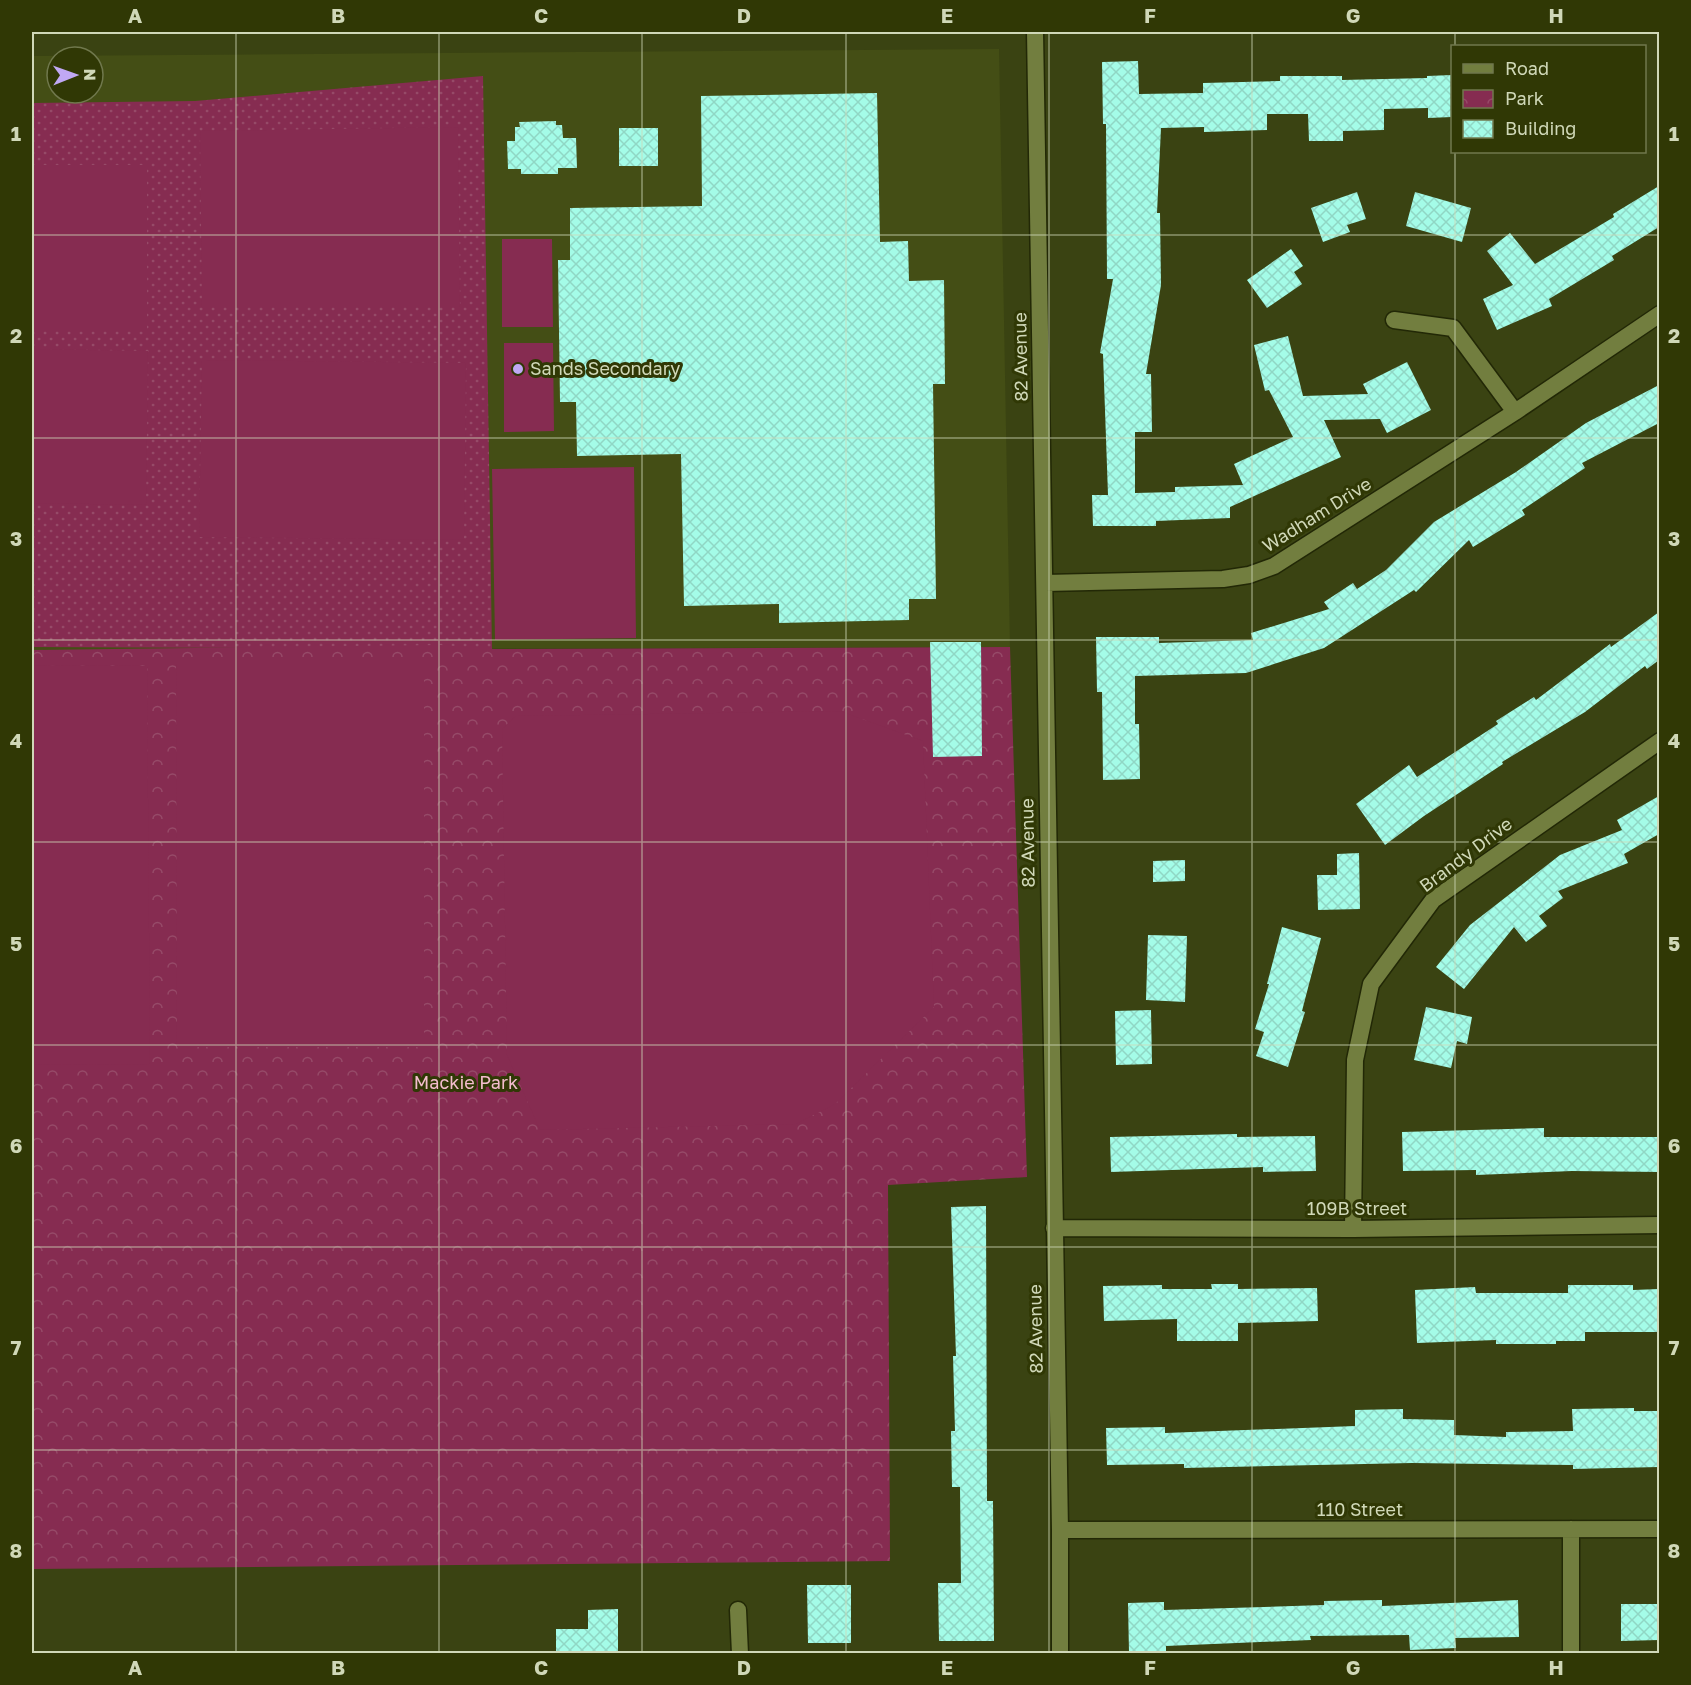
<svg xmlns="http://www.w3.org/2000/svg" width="1691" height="1685" viewBox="0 0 1691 1685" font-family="'Golos Text',sans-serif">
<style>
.built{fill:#444e15;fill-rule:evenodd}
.grass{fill:url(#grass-dots)}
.park{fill:url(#park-crowns)}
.garden{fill:#862c51}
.building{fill:url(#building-cross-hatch)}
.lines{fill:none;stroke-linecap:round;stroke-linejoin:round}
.minor-casing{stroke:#222806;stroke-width:19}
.minor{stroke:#727e3f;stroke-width:16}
.grid{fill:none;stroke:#d0d8b8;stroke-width:1.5;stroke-opacity:0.55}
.poi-dot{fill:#c0a8f4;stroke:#303805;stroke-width:2}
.labels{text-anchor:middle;stroke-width:6;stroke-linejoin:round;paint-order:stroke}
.street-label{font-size:18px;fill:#d0d8b8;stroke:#303805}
.poi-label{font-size:18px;fill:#d0d8b8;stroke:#303805;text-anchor:start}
.park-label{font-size:18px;fill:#f4bdce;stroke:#303805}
.neatline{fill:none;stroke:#d0d8b8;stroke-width:2}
.grid-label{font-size:20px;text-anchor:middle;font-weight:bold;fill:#d0d8b8}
</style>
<defs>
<pattern id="grass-dots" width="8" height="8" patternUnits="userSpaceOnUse" patternTransform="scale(1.5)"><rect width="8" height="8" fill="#862c51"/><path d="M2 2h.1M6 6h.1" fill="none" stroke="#964a68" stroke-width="1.8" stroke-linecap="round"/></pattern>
<pattern id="park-crowns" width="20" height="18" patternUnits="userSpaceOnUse" patternTransform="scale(1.5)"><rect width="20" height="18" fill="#862c51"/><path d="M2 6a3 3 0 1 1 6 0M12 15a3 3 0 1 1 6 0" fill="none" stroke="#964a68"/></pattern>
<pattern id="building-cross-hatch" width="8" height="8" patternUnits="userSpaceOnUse" patternTransform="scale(1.5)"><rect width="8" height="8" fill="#a4fce8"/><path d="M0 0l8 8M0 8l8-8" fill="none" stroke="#90d7c5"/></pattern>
</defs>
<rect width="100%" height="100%" fill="#3a4312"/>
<path class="built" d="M 999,49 L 1010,647 L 32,650 L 32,56 ZM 57,57 L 93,57 L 93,93 L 57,93 Z"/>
<path class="grass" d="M 483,76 L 492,649 L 32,647 L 32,103 L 195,101 Z"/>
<path class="park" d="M 441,645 L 494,649 L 1010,647 L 1027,1177 L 888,1185 L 890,1561 L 32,1569 L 32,650 Z"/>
<path class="garden" d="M 458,127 L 460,307 L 202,307 L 200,131 Z
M 32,165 L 147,165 L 147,331 L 32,331 Z
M 502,239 L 552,239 L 553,327 L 502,327 Z
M 504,343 L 553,343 L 554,431 L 504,432 Z
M 32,349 L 148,351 L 146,505 L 32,503 Z
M 202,360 L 466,363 L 464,540 L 199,537 Z
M 634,467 L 636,638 L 495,640 L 492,469 Z
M 176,662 L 424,662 L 424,1047 L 177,1047 Z
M 32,665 L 147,666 L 150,1064 L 32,1065 Z
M 840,711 L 923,741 L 934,1007 L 835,1104 L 796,1124 L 540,1130 L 507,1055 L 502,729 L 516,716 Z"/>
<path class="building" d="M 1138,61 L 1139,94 L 1203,93 L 1203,83 L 1280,81 L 1280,76 L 1342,76 L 1342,80 L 1427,78 L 1427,76 L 1452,75 L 1452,117 L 1428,118 L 1428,108 L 1384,109 L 1384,130 L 1343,131 L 1343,141 L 1309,141 L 1308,114 L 1267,114 L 1267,130 L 1204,132 L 1204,127 L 1161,128 L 1157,213 L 1160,213 L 1161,285 L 1146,374 L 1151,374 L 1152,432 L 1135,432 L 1135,493 L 1175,492 L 1175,487 L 1243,485 L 1234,464 L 1293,437 L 1269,390 L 1265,391 L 1254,345 L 1288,336 L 1303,396 L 1368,394 L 1363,384 L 1407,362 L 1431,410 L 1387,433 L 1380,419 L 1324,420 L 1341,457 L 1230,507 L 1230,518 L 1156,521 L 1156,526 L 1093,526 L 1092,495 L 1108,495 L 1103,354 L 1100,353 L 1113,279 L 1107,279 L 1106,124 L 1103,124 L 1102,62 Z
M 877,93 L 880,242 L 908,241 L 909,281 L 944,280 L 945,384 L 933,384 L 936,599 L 909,599 L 909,620 L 779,623 L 779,604 L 684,606 L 681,454 L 577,456 L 576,402 L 560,402 L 558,260 L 570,260 L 570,208 L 702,206 L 701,96 Z
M 556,121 L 556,125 L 562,125 L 563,138 L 576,138 L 577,168 L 558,168 L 558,174 L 521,174 L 521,169 L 508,169 L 507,141 L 515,141 L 515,127 L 520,127 L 519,122 Z
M 619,128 L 658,128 L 658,166 L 619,166 Z
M 1659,186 L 1659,227 L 1612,256 L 1614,260 L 1549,299 L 1552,306 L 1497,330 L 1483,299 L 1513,285 L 1487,251 L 1510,233 L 1535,264 L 1614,217 L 1613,214 Z
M 1357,192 L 1366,219 L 1347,225 L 1350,232 L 1323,242 L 1311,208 Z
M 1415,192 L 1471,208 L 1462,242 L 1406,226 Z
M 1291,249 L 1303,266 L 1294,272 L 1302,284 L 1267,308 L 1247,280 Z
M 1659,385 L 1659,423 L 1582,463 L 1585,468 L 1522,510 L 1525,515 L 1473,547 L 1469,540 L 1416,592 L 1414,590 L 1324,648 L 1246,673 L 1135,676 L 1135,724 L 1139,724 L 1140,779 L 1103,780 L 1102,692 L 1097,692 L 1096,637 L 1159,637 L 1159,643 L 1253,640 L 1251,633 L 1329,609 L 1324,602 L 1353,583 L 1357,589 L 1386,570 L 1434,522 L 1516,472 L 1586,423 Z
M 1659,612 L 1659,660 L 1647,669 L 1645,666 L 1585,712 L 1502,762 L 1503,764 L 1424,816 L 1385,845 L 1356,804 L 1409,765 L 1417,777 L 1498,724 L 1496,721 L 1534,697 L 1536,700 L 1610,644 L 1611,647 Z
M 930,642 L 981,642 L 982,756 L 933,757 Z
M 1659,796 L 1659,834 L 1624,854 L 1628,863 L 1558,891 L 1563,898 L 1539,916 L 1547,926 L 1526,942 L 1514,927 L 1464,989 L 1436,967 L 1470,925 L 1560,855 L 1622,830 L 1617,820 Z
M 1359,853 L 1360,909 L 1318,910 L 1317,875 L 1337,875 L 1337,854 Z
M 1185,860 L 1185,881 L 1153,882 L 1153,861 Z
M 1282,927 L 1321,938 L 1302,1011 L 1305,1012 L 1288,1067 L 1256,1056 L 1264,1032 L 1255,1029 L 1269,984 L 1267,984 Z
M 1148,935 L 1187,936 L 1185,1002 L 1146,1000 Z
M 1426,1007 L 1472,1017 L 1467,1044 L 1457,1041 L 1451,1068 L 1414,1060 Z
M 1151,1010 L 1152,1064 L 1116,1065 L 1115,1011 Z
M 1544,1128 L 1544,1137 L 1659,1137 L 1659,1172 L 1572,1171 L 1476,1175 L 1476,1170 L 1403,1171 L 1402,1132 Z
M 1237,1134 L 1237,1137 L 1315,1136 L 1316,1171 L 1263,1172 L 1263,1167 L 1111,1172 L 1110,1137 Z
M 986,1206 L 987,1501 L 993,1501 L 994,1641 L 939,1641 L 938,1583 L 961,1583 L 960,1487 L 952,1487 L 951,1431 L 955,1431 L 953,1356 L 956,1356 L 951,1207 Z
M 1211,1284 L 1238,1284 L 1238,1289 L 1317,1288 L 1318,1321 L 1238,1323 L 1238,1341 L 1177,1341 L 1177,1319 L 1104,1321 L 1103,1286 L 1162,1285 L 1162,1289 L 1212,1289 Z
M 1568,1285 L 1633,1285 L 1633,1290 L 1659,1289 L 1659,1332 L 1585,1332 L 1585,1341 L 1556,1341 L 1556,1344 L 1496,1344 L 1496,1340 L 1417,1343 L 1415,1290 L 1475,1287 L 1476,1293 L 1568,1293 Z
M 1634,1408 L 1634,1411 L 1659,1411 L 1659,1467 L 1573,1469 L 1573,1465 L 1412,1463 L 1184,1468 L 1184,1464 L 1107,1465 L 1106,1428 L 1165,1427 L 1165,1433 L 1355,1426 L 1355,1410 L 1403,1409 L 1403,1419 L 1454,1420 L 1454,1435 L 1506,1437 L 1506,1432 L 1573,1431 L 1572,1409 Z
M 807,1585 L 851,1585 L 851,1643 L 808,1643 Z
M 1382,1600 L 1382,1606 L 1518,1600 L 1519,1637 L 1455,1638 L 1456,1648 L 1410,1650 L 1409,1635 L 1310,1636 L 1311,1640 L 1166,1646 L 1166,1653 L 1129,1653 L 1128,1603 L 1164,1602 L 1164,1610 L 1324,1605 L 1324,1601 Z
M 1621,1604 L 1659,1604 L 1659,1640 L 1621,1641 Z
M 618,1609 L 618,1653 L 556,1653 L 556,1629 L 588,1629 L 588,1610 Z"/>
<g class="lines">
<g class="minor-casing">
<path id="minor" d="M 1035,32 L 1060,1530 L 1060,1654
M 1394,320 L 1453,328 L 1515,412
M 1045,583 L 1223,579 L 1249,575 L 1274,566 L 1515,412 L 1660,314
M 1054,1228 L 1353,1229 L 1660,1225
M 1353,1229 L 1355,1060 L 1371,984 L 1433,900 L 1660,741
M 1571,1529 L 1571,1654
M 1060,1530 L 1660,1529
M 738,1610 L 740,1654"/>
</g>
<use href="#minor" class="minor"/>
</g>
<path class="grid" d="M 236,32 L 236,1654M 439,32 L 439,1654M 642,32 L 642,1654M 846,32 L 846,1654M 1049,32 L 1049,1654M 1252,32 L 1252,1654M 1455,32 L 1455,46M 1455,152 L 1455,1654M 32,235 L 1660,235M 32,438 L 1660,438M 32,640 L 1660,640M 32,842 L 1660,842M 32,1045 L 1660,1045M 32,1247 L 1660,1247M 32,1450 L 1660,1450"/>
<circle class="poi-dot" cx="518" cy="369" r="6"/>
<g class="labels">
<g class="street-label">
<text transform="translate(1021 357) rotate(-91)" y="6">82 Avenue</text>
<text transform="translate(1317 515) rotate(-32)" y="6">Wadham Drive</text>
<text transform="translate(1028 843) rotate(-91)" y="6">82 Avenue</text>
<text transform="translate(1466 855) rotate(-37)" y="6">Brandy Drive</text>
<text x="1357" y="1215">109B Street</text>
<text transform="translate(1036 1329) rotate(-91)" y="6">82 Avenue</text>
<text x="1360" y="1516">110 Street</text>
</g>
<g class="poi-label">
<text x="530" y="375">Sands Secondary</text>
</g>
<g class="park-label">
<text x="466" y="1089">Mackie Park</text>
</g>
</g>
<rect width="1691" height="1685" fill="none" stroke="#303805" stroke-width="66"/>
<rect x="1451" y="45" width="195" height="108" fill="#303805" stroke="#70784d" stroke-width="1.5"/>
<rect x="1463" y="64" width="30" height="9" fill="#727e3f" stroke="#70784d" stroke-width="1.5"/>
<text x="1505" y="75" font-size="18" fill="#d0d8b8">Road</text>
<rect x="1463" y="90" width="30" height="18" fill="url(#park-crowns)" stroke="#70784d" stroke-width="1.5"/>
<text x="1505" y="105" font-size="18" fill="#d0d8b8">Park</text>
<rect x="1463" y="120" width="30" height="18" fill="url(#building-cross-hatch)" stroke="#70784d" stroke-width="1.5"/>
<text x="1505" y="135" font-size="18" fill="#d0d8b8">Building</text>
<g transform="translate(75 75) rotate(89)"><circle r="28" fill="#303805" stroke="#70784d" stroke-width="1.5"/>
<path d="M0-4.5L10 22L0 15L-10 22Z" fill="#c0a8f4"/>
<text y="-9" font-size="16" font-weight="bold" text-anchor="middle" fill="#d0d8b8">N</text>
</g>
<rect x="33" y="33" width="1625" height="1619" class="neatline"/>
<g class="grid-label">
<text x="135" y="23">A</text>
<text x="338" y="23">B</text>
<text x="541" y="23">C</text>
<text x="744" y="23">D</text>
<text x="947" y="23">E</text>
<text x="1150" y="23">F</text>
<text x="1353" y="23">G</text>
<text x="1556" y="23">H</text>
<text x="16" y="141">1</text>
<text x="1674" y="141">1</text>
<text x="16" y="343">2</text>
<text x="1674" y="343">2</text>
<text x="16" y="546">3</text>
<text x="1674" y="546">3</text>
<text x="16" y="748">4</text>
<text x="1674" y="748">4</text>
<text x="16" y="951">5</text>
<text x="1674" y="951">5</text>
<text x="16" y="1153">6</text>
<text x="1674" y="1153">6</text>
<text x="16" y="1355">7</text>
<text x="1674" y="1355">7</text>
<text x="16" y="1558">8</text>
<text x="1674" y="1558">8</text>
<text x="135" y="1675">A</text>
<text x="338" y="1675">B</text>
<text x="541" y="1675">C</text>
<text x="744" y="1675">D</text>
<text x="947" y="1675">E</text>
<text x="1150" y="1675">F</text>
<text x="1353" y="1675">G</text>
<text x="1556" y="1675">H</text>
</g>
</svg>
